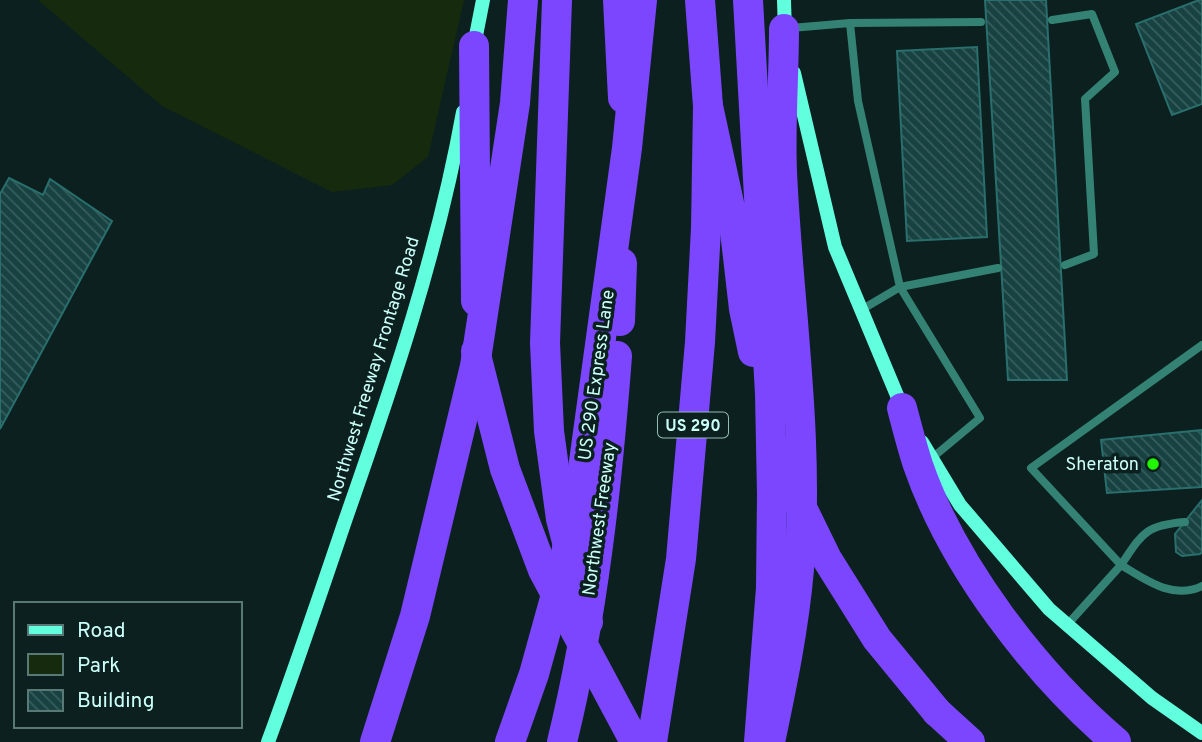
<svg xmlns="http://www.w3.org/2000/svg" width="1202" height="742" viewBox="0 0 1202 742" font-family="Overpass,sans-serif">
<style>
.green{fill:#162b0e}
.building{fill:url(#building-back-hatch);stroke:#286f6d;stroke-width:2}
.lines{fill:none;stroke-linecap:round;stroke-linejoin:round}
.lane{stroke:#348273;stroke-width:8}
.secondary{stroke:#62ffdf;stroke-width:14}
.highway{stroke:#7c46ff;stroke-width:30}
.highway-bridge{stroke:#7c46ff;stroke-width:30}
.poi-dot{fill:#20f600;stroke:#0c201f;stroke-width:2.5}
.labels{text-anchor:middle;stroke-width:7;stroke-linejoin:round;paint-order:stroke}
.shield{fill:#0c201f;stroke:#92bcb8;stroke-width:2}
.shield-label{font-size:16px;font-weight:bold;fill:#cbfff9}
.street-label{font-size:18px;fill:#cbfff9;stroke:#0c201f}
.poi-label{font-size:18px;fill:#cbfff9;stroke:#0c201f;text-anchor:end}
</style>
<defs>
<pattern id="building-back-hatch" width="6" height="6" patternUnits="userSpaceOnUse" patternTransform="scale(1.75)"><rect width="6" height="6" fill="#174241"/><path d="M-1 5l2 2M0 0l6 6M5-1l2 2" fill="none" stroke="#375e5d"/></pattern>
</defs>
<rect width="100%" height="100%" fill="#0c201f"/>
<path class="green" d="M 38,0 L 464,0 L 428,157 L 392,185 L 332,192 L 162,106 Z"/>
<path class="building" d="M 985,0 L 1046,0 L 1067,380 L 1008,380 Z
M 1199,0 L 1202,0 L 1202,104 L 1172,115 L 1136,24 Z
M 977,47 L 987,237 L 907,241 L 897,51 Z
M 9,178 L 43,195 L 50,179 L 112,221 L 0,429 L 0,194 Z
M 1202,430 L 1202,487 L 1107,493 L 1101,440 Z
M 1202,500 L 1202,552 L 1200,554 L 1182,556 L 1176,552 L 1175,534 Z"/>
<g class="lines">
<path class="lane" d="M 1052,20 L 1092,14 L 1115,72 L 1085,99 L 1094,254 L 1065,265
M 850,23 L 981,22
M 791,28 L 850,23 L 858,101 L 900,287 L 861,310
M 932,458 L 980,418 L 900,287 L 998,268
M 1185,522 C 1145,525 1142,534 1121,565 C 1146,580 1172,600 1202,586
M 1067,625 L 1121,565 L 1031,468 L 1202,345"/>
<path class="secondary" d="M 784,0 L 785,33
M 473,51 L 483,0
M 794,73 L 835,247 L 904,412
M 922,442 L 960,505 L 1049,609 L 1152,698 L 1202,733
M 268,742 C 295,669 320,595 345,521 C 392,387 438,252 463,112"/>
<path class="highway" d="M 557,0 L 545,343 L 549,431 L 561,519 L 588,622
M 618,0 L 623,98
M 474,46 L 476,301
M 620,321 L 622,263
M 476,351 L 477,359 L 505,469 L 543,570 L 635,742
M 902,408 C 907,427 912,447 918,465 C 953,566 1035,673 1116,742
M 937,712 L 970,742
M 652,742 L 681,559 L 700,342 L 706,228 L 708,106 L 700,0
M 770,742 C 782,685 794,628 799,569 C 810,437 788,304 782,172 C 780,124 784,76 784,29"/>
<path class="highway-bridge" d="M 748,0 L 770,394 L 772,494 L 771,588 L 759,742
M 708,106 L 735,231 L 744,309 L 753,352
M 779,450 L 785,473 L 827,559 L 877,639 L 937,712
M 375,742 L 415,616 L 475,366 L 515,103 L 523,0
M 510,742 L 534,674 L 562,573 L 583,469 L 627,148 L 642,0
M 562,742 C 593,616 607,486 617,356"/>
</g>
<circle class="poi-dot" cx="1153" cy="464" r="7"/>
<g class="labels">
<rect class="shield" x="658" y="412.5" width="70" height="25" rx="5"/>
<g class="shield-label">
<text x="693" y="431">US 290</text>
</g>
<g class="street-label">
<text transform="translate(373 369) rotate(-73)" y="6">Northwest Freeway Frontage Road</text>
<text transform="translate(596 375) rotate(-82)" y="6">US 290 Express Lane</text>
<text transform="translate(599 519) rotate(-82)" y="6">Northwest Freeway</text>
</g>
<g class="poi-label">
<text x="1139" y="470">Sheraton</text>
</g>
</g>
<rect x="14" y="602" width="228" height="126" fill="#0c201f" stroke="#587976" stroke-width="2"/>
<rect x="28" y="625" width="35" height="10" fill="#62ffdf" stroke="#587976" stroke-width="2"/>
<text x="77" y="637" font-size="21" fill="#cbfff9">Road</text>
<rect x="28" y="654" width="35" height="21" fill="#162b0e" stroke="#587976" stroke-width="2"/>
<text x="77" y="672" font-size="21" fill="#cbfff9">Park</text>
<rect x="28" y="690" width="35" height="21" fill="url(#building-back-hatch)" stroke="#587976" stroke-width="2"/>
<text x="77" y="707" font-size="21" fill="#cbfff9">Building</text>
</svg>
